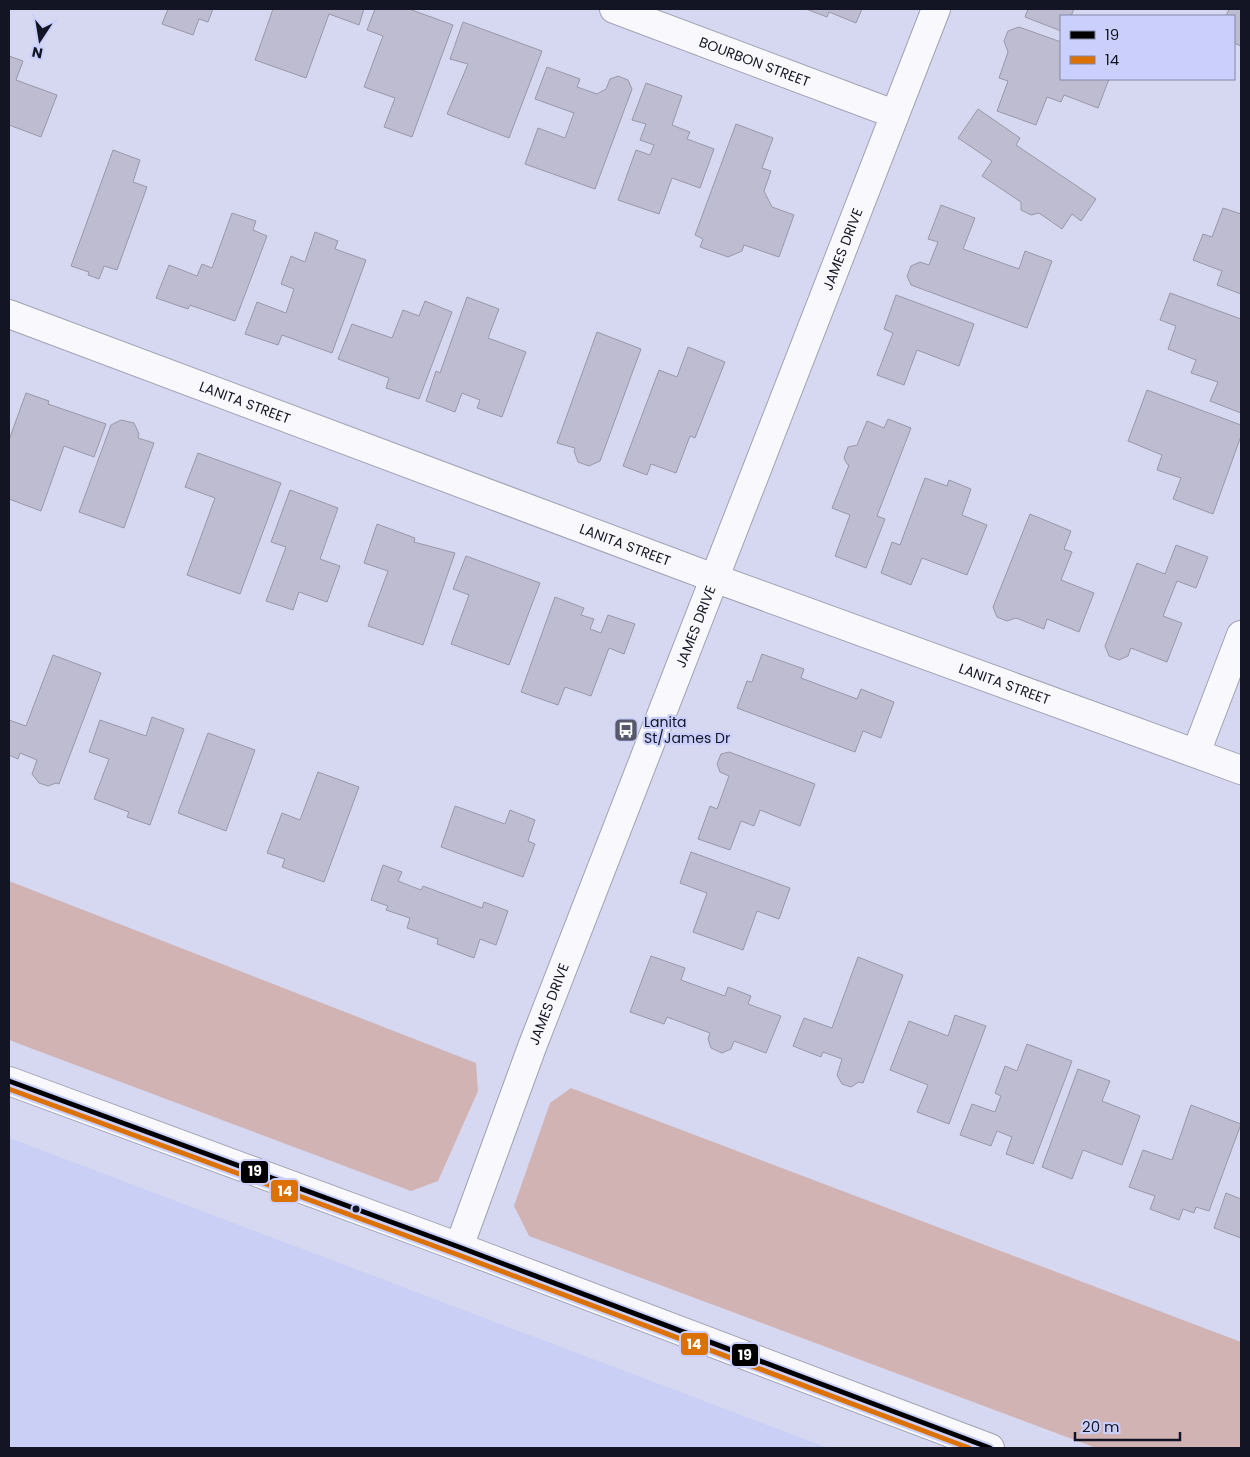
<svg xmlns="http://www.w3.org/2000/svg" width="1250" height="1457" viewBox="0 0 1250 1457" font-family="Poppins,sans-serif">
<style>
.built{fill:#c9cff5}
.green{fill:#d2b3b4}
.building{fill:#bebcd0;stroke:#9998aa}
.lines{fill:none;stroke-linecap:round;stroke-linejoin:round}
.street-casing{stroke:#a0a2b4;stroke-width:30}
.secondary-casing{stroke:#a0a2b4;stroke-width:30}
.street{stroke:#f9f9fd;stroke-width:28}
.secondary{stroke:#f9f9fd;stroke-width:28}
.bus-1-casing{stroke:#cad0fb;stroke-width:9}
.bus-2-casing{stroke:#cad0fb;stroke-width:9}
.bus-1{stroke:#000;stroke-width:5}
.bus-2{stroke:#dc7205;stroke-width:5}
.bus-dot{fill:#131524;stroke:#cad0fb;stroke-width:2}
.labels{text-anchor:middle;stroke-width:4.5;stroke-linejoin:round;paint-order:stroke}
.street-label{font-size:14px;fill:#131524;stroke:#cad0fb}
.poi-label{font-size:14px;fill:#131524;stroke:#cad0fb;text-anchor:start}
.line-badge{stroke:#cad0fb;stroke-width:2}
.badge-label{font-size:14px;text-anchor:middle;font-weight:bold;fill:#fff}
</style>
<rect width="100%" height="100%" fill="#d5d8f0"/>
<path class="built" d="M 9,1138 L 828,1448 L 9,1448 Z"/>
<path class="green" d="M 9,881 L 476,1063 L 478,1091 L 438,1181 L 411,1191 L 9,1040 Z
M 571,1088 L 1241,1342 L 1241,1448 L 1096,1448 L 529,1236 L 514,1206 L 550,1103 Z"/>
<path class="building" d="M 168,9 L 213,9 L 208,22 L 199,19 L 193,35 L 162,24 Z
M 273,9 L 364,9 L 359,25 L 329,14 L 306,78 L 255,60 Z
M 375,9 L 409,9 L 453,25 L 412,137 L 384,127 L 395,98 L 364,87 L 383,36 L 367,30 Z
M 806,9 L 862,9 L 856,23 L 829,12 L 827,17 Z
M 1028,9 L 1074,9 L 1071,16 L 1061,16 L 1061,31 L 1025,17 Z
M 1229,9 L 1241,9 L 1241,46 L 1234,43 L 1234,16 L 1226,16 Z
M 463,22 L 542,51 L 509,138 L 447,114 L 468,64 L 450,59 Z
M 1019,27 L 1061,42 L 1061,79 L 1109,79 L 1098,108 L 1064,95 L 1061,102 L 1047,97 L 1036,125 L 997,111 L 1008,81 L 999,78 L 1008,52 L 1004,41 L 1008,31 Z
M 9,56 L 23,61 L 16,80 L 57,95 L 41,137 L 9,125 Z
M 547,67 L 580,79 L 577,87 L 597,94 L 606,89 L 610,79 L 618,76 L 628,80 L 632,89 L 595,189 L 525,164 L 538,128 L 565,138 L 574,113 L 535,99 Z
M 646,83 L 682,96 L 672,125 L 690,132 L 687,139 L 714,149 L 700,188 L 672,178 L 659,214 L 618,200 L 636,150 L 650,155 L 654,145 L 640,140 L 646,124 L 632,120 Z
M 978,109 L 1020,138 L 1016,145 L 1096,199 L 1081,221 L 1072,214 L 1062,229 L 1039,213 L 1031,215 L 1021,210 L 1021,202 L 982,176 L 992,161 L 958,138 Z
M 736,124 L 773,138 L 762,168 L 771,171 L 764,191 L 772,207 L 794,215 L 779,257 L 744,245 L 742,251 L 728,257 L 700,247 L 703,239 L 695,235 Z
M 113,150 L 140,160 L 133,182 L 147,187 L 117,270 L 104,266 L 99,279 L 88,275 L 89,272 L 71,266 Z
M 941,205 L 975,218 L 963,249 L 1019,269 L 1025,251 L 1052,261 L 1027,328 L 911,285 L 907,276 L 911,266 L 920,262 L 929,265 L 938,242 L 928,239 Z
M 1223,208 L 1241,214 L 1241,294 L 1217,285 L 1222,271 L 1193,260 L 1203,234 L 1212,237 Z
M 232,213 L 256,221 L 253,230 L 267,236 L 235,321 L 190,305 L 188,309 L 156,298 L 169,265 L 197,276 L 202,264 L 212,268 Z
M 315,232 L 338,241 L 335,249 L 366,260 L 332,353 L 282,335 L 278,345 L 245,334 L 257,302 L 286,313 L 294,289 L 281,284 L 291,256 L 305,262 Z
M 1170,293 L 1241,319 L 1241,413 L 1210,401 L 1218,382 L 1191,373 L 1196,360 L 1168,349 L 1176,326 L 1160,320 Z
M 896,295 L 974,324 L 959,366 L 917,350 L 904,385 L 877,375 L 893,333 L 884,329 Z
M 467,297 L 499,309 L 488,338 L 526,352 L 502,417 L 477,408 L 480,400 L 462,393 L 455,412 L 426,401 L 436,371 L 440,373 Z
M 425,301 L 452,312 L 419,399 L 386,388 L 389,378 L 338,359 L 352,324 L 392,338 L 403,310 L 419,316 Z
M 597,332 L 641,349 L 600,461 L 589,466 L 578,462 L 574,451 L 575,448 L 557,443 Z
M 688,347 L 725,362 L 695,438 L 690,436 L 676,473 L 651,464 L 647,475 L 623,466 L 659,370 L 677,377 Z
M 1147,390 L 1241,425 L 1241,436 L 1213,514 L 1173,499 L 1181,478 L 1157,470 L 1162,455 L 1128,441 Z
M 26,393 L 49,401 L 48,404 L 106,424 L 94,457 L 64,446 L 41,511 L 9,499 L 9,440 Z
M 888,419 L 911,428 L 877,516 L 885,519 L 866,568 L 835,556 L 850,515 L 832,508 L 849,465 L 847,464 L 844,458 L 848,447 L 857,445 L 867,421 L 884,428 Z
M 121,420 L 134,423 L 139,434 L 138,438 L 154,443 L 124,528 L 79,512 L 111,425 Z
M 198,453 L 281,483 L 240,594 L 187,575 L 215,498 L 185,487 Z
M 925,478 L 947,486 L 949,480 L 971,489 L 962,515 L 987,525 L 967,575 L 922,558 L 911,585 L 881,573 L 892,542 L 900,545 Z
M 290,490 L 338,508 L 320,559 L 340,566 L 327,602 L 299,592 L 293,610 L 266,601 L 286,547 L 271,542 Z
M 1030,514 L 1071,531 L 1064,549 L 1072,552 L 1061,580 L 1094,593 L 1079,632 L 1047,619 L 1044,629 L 1016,618 L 1007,621 L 997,617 L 993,607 Z
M 377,524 L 415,538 L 414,542 L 455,553 L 423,645 L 368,626 L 388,571 L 364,563 Z
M 1176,545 L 1208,557 L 1196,588 L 1177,581 L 1163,616 L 1182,623 L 1167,662 L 1131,648 L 1128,656 L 1119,660 L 1109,656 L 1105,646 L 1137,563 L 1165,574 Z
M 466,556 L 540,583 L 509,665 L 451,644 L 469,595 L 453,589 Z
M 555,597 L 584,608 L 581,615 L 594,619 L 590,629 L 601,633 L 608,615 L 635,624 L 624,654 L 609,648 L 591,696 L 565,687 L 558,705 L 521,692 Z
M 762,654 L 804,669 L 801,678 L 857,699 L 861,689 L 894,702 L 881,738 L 863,731 L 855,752 L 737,708 L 747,681 L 752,682 Z
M 53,655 L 101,673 L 59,784 L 56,783 L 48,786 L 39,783 L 32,774 L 37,760 L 20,753 L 18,759 L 9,755 L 9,720 L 26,726 Z
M 152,717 L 184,729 L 150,825 L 127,817 L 129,812 L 94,799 L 109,759 L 89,752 L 100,720 L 146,736 Z
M 208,733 L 255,750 L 226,831 L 178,813 Z
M 729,752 L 815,784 L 800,826 L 760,810 L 754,826 L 741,821 L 730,850 L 698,839 L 710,806 L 717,809 L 729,776 L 720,772 L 717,764 L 721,754 Z
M 318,772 L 359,787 L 324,882 L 282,867 L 285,859 L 267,853 L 282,813 L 300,820 Z
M 455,806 L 505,824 L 510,810 L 535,820 L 528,841 L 535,844 L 523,877 L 441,847 Z
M 691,852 L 790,888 L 779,919 L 757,911 L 743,950 L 693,932 L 707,893 L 680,883 Z
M 383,865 L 402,872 L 398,881 L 421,890 L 423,886 L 482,908 L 484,902 L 508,911 L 496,945 L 480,939 L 474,958 L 437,944 L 438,939 L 407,928 L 410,918 L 386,910 L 388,906 L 371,900 Z
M 651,956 L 685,968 L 681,980 L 725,996 L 728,987 L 751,996 L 748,1004 L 781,1016 L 766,1053 L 734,1041 L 731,1049 L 722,1053 L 711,1048 L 708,1039 L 710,1033 L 667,1017 L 664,1024 L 630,1012 Z
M 858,957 L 903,975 L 863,1083 L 859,1082 L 851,1087 L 842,1084 L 837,1075 L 842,1059 L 823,1052 L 821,1057 L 793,1046 L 804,1018 L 832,1028 Z
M 955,1015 L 986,1026 L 949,1124 L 917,1112 L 928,1085 L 890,1070 L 909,1021 L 948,1036 Z
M 1027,1044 L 1072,1061 L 1033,1164 L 1006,1154 L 1012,1137 L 997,1131 L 991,1146 L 960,1135 L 972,1104 L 995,1112 L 1001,1096 L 995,1093 L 1005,1066 L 1017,1071 Z
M 1078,1069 L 1110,1081 L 1102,1101 L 1140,1116 L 1122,1165 L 1083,1150 L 1072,1179 L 1042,1167 Z
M 1191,1105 L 1241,1124 L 1209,1211 L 1196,1207 L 1194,1213 L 1183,1209 L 1179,1220 L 1150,1209 L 1155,1196 L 1129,1187 L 1143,1150 L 1172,1160 Z
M 1226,1193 L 1241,1199 L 1241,1238 L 1214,1228 Z"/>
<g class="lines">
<g class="street-casing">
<g id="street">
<path id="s1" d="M 614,9 L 894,114"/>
<path id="s2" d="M 9,314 L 714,578 L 1241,770"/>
<path d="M 1196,753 L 1241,635"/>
<path id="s3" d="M 459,1247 L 532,1047 L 936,9"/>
</g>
</g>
<g class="secondary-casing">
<path id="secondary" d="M 9,1081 L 459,1247 L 990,1448"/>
</g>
<use href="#street" class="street"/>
<use href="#secondary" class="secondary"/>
<g class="bus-1-casing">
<path id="bus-1" d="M 9,1081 L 459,1247 L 990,1448"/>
</g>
<g class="bus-2-casing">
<path id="bus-2" d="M 9,1089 L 456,1254 L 969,1448"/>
</g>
<use href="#bus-1" class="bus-1"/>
<use href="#bus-2" class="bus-2"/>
</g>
<defs>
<g id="bus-square" transform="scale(1.25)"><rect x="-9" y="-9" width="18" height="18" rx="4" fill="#57596b" stroke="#cad0fb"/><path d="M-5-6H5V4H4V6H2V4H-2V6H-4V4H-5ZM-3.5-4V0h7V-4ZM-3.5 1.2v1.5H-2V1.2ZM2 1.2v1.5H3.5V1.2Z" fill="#fff"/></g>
</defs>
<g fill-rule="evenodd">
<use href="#bus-square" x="626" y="730"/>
</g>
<circle class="bus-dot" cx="356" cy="1209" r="4.5"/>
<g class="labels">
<g class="street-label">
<text dy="5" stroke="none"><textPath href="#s1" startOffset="150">BOURBON STREET</textPath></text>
<text dy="5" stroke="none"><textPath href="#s3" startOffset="1069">JAMES DRIVE</textPath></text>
<text dy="5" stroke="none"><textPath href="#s2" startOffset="252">LANITA STREET</textPath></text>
<text dy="5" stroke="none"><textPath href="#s2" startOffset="658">LANITA STREET</textPath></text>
<text dy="5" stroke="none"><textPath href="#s3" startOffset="664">JAMES DRIVE</textPath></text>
<text dy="5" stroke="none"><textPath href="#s2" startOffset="1062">LANITA STREET</textPath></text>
<text dy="5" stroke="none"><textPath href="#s3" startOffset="259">JAMES DRIVE</textPath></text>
</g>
<g class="poi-label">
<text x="644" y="727">Lanita<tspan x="644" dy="16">St/James Dr</tspan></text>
</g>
</g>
<g class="line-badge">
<rect x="240" y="1160" width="29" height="24" rx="5" fill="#000"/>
<rect x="270" y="1179" width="29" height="24" rx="5" fill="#dc7205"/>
<rect x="680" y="1332" width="29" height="24" rx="5" fill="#dc7205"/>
<rect x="731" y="1343" width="28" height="24" rx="5" fill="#000"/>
</g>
<g class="badge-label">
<text x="255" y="1176">19</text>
<text x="285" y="1196">14</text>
<text x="694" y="1349">14</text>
<text x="745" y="1360">19</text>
</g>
<rect width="1250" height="1457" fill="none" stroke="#131524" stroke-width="20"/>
<rect x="1060" y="15" width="175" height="65" fill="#cad0fb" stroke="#8185a5"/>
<rect x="1070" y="31" width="25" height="8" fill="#000000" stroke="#8185a5"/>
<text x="1105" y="40" font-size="15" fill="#131524">19</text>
<rect x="1070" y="56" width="25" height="8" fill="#dc7205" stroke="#8185a5"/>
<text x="1105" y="65" font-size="15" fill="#131524">14</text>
<g transform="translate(40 40) rotate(192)" stroke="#cad0fb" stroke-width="4" paint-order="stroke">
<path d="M0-4L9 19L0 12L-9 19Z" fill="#131524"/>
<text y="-8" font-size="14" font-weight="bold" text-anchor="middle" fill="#131524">N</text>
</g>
<path d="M1075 1432v8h105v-8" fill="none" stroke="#131524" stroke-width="2.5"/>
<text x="1082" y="1432" font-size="15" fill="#131524" stroke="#cad0fb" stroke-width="4" paint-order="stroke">20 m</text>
</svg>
